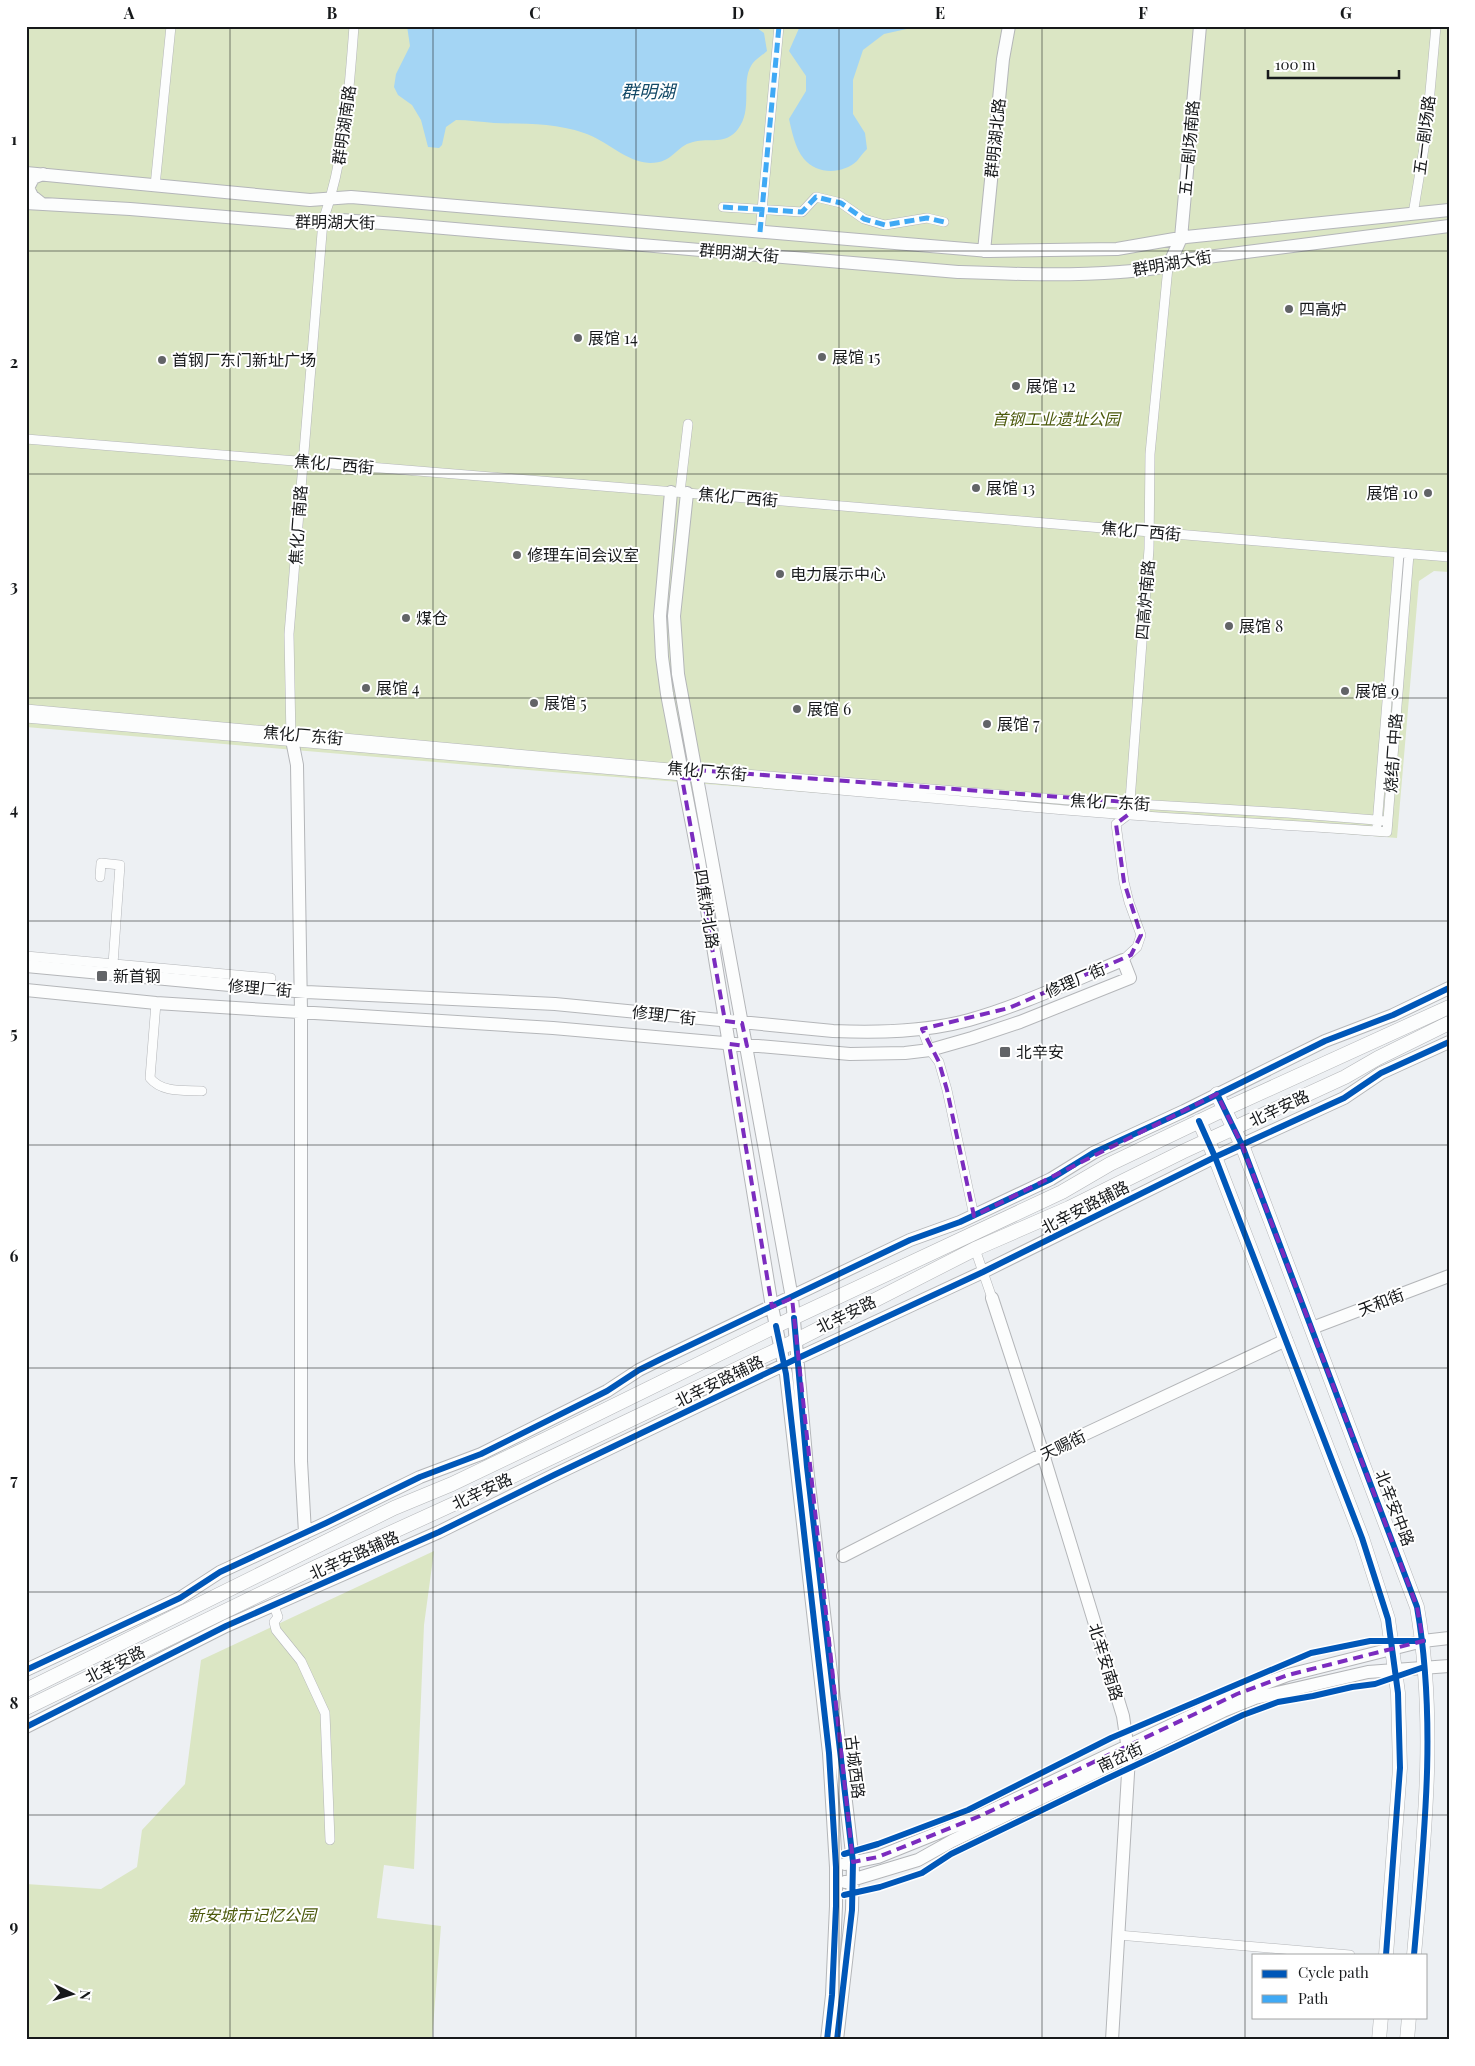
<svg xmlns="http://www.w3.org/2000/svg" width="1475" height="2066" viewBox="0 0 1475 2066" font-family="'Playfair Display','Noto Sans SC',serif">
<style>
.green{fill:#dbe6c4}
.water{fill:#a4d5f4}
.lines{fill:none;stroke-linecap:round;stroke-linejoin:round}
.street-casing{stroke:#b4b6b9;stroke-width:10}
.secondary-casing{stroke:#b4b6b9;stroke-width:14}
.primary-casing{stroke:#b4b6b9;stroke-width:15}
.street{stroke:#fcfdfd;stroke-width:9}
.secondary{stroke:#fcfdfd;stroke-width:12}
.primary{stroke:#fcfdfd;stroke-width:14}
.quiet{stroke:#3fa9f5;stroke-width:5;stroke-dasharray:10 5;stroke-linecap:butt}
.cycleway-casing{stroke:#fff;stroke-width:9}
.cycleway{stroke:#0057b8;stroke-width:6}
.marked{fill:none;stroke:#7b2cbf;stroke-width:4;stroke-dasharray:10 6;stroke-linejoin:round}
.grid{fill:none;stroke:#17191b;stroke-width:1;stroke-opacity:0.55}
.poi-dot{fill:#626467;stroke:#fff;stroke-width:2}
.labels{text-anchor:middle;stroke-width:4;stroke-linejoin:round;paint-order:stroke}
.street-label{font-size:16px;fill:#17191b;stroke:#fff}
.poi-label{font-size:16px;fill:#17191b;stroke:#fff;text-anchor:start}
.park-label{font-size:16px;font-style:italic;fill:#4b590b;stroke:#fff}
.water-label{font-size:18px;font-style:italic;fill:#144a67;stroke:#fff}
.neatline{fill:none;stroke:#17191b;stroke-width:2}
.grid-label{font-size:16px;text-anchor:middle;font-weight:bold;fill:#17191b}
</style>
<rect width="100%" height="100%" fill="#edf0f3"/>
<path class="green" d="M 29,26 L 1449,26 L 1449,572 L 1434,571 L 1419,581 L 1397,838 L 564,773 L 26,727 L 26,49 Z
M 434,1551 L 424,1625 L 414,1869 L 384,1865 L 377,1918 L 441,1926 L 432,2040 L 26,2040 L 26,1884 L 101,1889 L 137,1867 L 142,1830 L 185,1784 L 201,1660 Z"/>
<path class="water" d="M 407,26 L 754,26 L 764,33 L 767,51 C 763,55 754,60 751,66 C 741,82 753,110 738,129 C 725,146 710,137 693,142 C 675,146 674,163 650,163 C 626,162 606,140 584,133 C 555,123 524,124 494,123 C 481,122 469,120 456,120 L 446,127 L 442,145 L 439,148 L 428,147 L 421,120 L 412,105 L 398,95 L 394,87 L 396,74 L 410,46 Z
M 800,26 L 920,26 L 884,34 L 863,50 L 853,80 L 853,114 L 865,133 L 867,149 C 863,153 860,157 857,161 C 843,174 817,175 804,159 C 795,148 792,132 789,119 L 806,91 L 806,76 L 789,51 Z"/>
<g class="lines">
<g class="street-casing">
<path id="street" d="M 155,186 L 171,26
M 723,207 L 802,212 L 816,197 L 841,203 L 864,219 L 885,225 L 927,218 L 944,222
M 1413,214 L 1426,136 L 1436,26
M 760,232 L 779,26
M 26,439 L 687,493 L 1449,557
M 680,492 L 688,424
M 26,709 L 681,769 L 1069,800 L 1288,813 L 1388,821
M 26,718 C 373,747 719,781 1065,810 C 1172,819 1280,824 1387,832 L 1409,554
M 291,739 L 289,634 L 323,221 C 345,158 349,92 354,26
M 1377,825 L 1399,554
M 100,877 L 101,863 L 120,865 L 113,964
M 26,956 L 271,978
M 1123,960 L 1137,947 L 1141,935 L 1129,902 L 1124,882 L 1116,824 L 1129,814 L 1149,549 L 1150,454 L 1168,267
M 156,1003 L 150,1078 C 162,1093 184,1090 202,1091
M 922,1029 L 930,1050 L 939,1062 L 947,1090 L 974,1216
M 975,1249 L 992,1298
M 274,1606 L 278,1617 L 274,1622 L 276,1630 L 301,1661 L 325,1713 L 330,1840
M 1118,1935 L 1350,1955"/>
</g>
<g class="secondary-casing">
<path id="secondary" d="M 26,173 L 310,200 L 351,197 L 989,251 L 1117,249 L 1186,237 L 1449,210
M 26,203 L 130,209 L 299,223 L 341,220 L 397,224 L 958,272 C 1013,274 1066,276 1120,272 C 1143,270 1164,269 1184,260 L 1449,226
M 42,204 L 32,196 L 28,188 L 33,178 L 43,174
M 984,251 L 1003,59 L 1009,26
M 1168,267 L 1181,238 L 1200,26
M 671,492 L 660,616 L 662,657 L 667,694 L 699,861 L 772,1307 L 786,1374 L 829,1753 L 836,1867 L 836,1906 L 832,1995 L 827,2040
M 687,493 L 674,616 L 678,674 L 792,1298 L 807,1467 L 853,1862 L 852,1910 L 837,2040
M 292,740 L 297,765 L 301,1012 L 301,1461 L 305,1533
M 26,966 L 306,992 L 555,1004 L 833,1031 C 879,1033 925,1032 969,1020 C 1022,1005 1072,981 1123,960 L 1130,978 L 1020,1022 L 972,1038 L 930,1050 L 905,1053 L 850,1054 L 553,1028 L 156,1003 L 26,990
M 992,1298 L 1043,1454 L 1123,1716 L 1129,1757 L 1112,2040
M 1312,1328 L 1449,1276
M 843,1556 L 1053,1449 L 1286,1340
M 26,1670 L 180,1598 L 220,1572 L 326,1523 L 420,1477 L 481,1454 L 607,1391 L 639,1370 L 659,1360 L 910,1240 L 960,1222 L 1051,1179 L 1093,1153 L 1184,1111 L 1325,1041 L 1393,1015 L 1449,988
M 26,1727 L 226,1626 L 439,1532 L 554,1475 L 796,1359 L 983,1272 L 1215,1157 L 1344,1098 L 1381,1073 L 1449,1042
M 845,1864 L 878,1857 L 980,1816 L 1237,1694 L 1288,1675 L 1423,1641 L 1449,1638
M 845,1882 L 918,1860 L 952,1841 L 1223,1711 L 1255,1698 L 1368,1672 L 1449,1666"/>
</g>
<g class="primary-casing">
<path id="primary" d="M 1217,1094 L 1242,1145 L 1417,1607 C 1437,1722 1424,1839 1414,1955
M 1199,1121 L 1215,1157 L 1362,1538 L 1388,1619 L 1398,1693 L 1400,1768 L 1386,1955
M 26,1690 L 394,1508 L 452,1484 L 548,1438 L 776,1326 L 1062,1192 L 1110,1164 L 1225,1109 L 1449,1007
M 26,1708 L 318,1566 L 458,1502 L 781,1348 L 975,1249 L 1069,1208 L 1182,1152 L 1345,1077 L 1378,1058 L 1449,1023
M 1379,2040 L 1381,2017
M 1407,2040 L 1409,2017"/>
</g>
<use href="#street" class="street"/>
<use href="#secondary" class="secondary"/>
<use href="#primary" class="primary"/>
<path class="quiet" d="M 723,207 L 802,212 L 816,197 L 841,203 L 864,219 L 885,225 L 927,218 L 944,222
M 760,232 L 779,26"/>
<g class="cycleway-casing">
<path id="cycleway" d="M 1217,1094 L 1242,1145 L 1417,1607 C 1437,1722 1424,1839 1414,1955
M 1199,1121 L 1215,1157 L 1362,1538 L 1388,1619 L 1398,1693 L 1400,1768 L 1386,1955
M 794,1318 L 807,1467 L 853,1862 L 852,1910 L 837,2040
M 776,1326 L 786,1374 L 829,1753 L 836,1867 L 836,1906 L 832,1995 L 827,2040
M 26,1670 L 180,1598 L 220,1572 L 326,1523 L 420,1477 L 481,1454 L 607,1391 L 639,1370 L 659,1360 L 910,1240 L 960,1222 L 1051,1179 L 1093,1153 L 1184,1111 L 1325,1041 L 1393,1015 L 1449,988
M 26,1727 L 226,1626 L 439,1532 L 554,1475 L 796,1359 L 983,1272 L 1215,1157 L 1344,1098 L 1381,1073 L 1449,1042
M 844,1854 L 878,1844 L 968,1810 L 1111,1738 L 1311,1653 L 1370,1641 L 1423,1641
M 844,1895 L 880,1887 L 922,1873 L 951,1854 L 1104,1780 L 1243,1715 L 1278,1702 L 1313,1696 L 1352,1687 L 1375,1684 L 1424,1667"/>
</g>
<use href="#cycleway" class="cycleway"/>
</g>
<path class="marked" d="M 696,770 L 1129,802 L 1129,814 L 1116,824 L 1124,882 L 1141,935 L 1131,955 L 1009,1008 L 922,1029 L 939,1062 L 947,1090 L 974,1216 L 1217,1094 L 1242,1145 L 1417,1607 L 1423,1641 L 1288,1675 L 1237,1694 L 980,1816 L 878,1857 L 853,1862 L 792,1298 L 772,1307 L 729,1044 L 747,1046 L 742,1023 L 725,1021 L 682,778 L 698,779 Z"/>
<path class="grid" d="M 230,26 L 230,2040M 433,26 L 433,2040M 636,26 L 636,2040M 839,26 L 839,2040M 1042,26 L 1042,2040M 1245,26 L 1245,2040M 26,251 L 1449,251M 26,474 L 1449,474M 26,698 L 1449,698M 26,921 L 1449,921M 26,1145 L 1449,1145M 26,1368 L 1449,1368M 26,1592 L 1449,1592M 26,1815 L 1449,1815"/>
<g class="poi-dot">
<circle cx="1289" cy="309" r="5"/>
<circle cx="578" cy="338" r="5"/>
<circle cx="822" cy="357" r="5"/>
<circle cx="162" cy="360" r="5"/>
<circle cx="1016" cy="386" r="5"/>
<circle cx="976" cy="488" r="5"/>
<circle cx="1428" cy="493" r="5"/>
<circle cx="517" cy="555" r="5"/>
<circle cx="780" cy="574" r="5"/>
<circle cx="406" cy="618" r="5"/>
<circle cx="1229" cy="626" r="5"/>
<circle cx="366" cy="688" r="5"/>
<circle cx="1345" cy="691" r="5"/>
<circle cx="534" cy="703" r="5"/>
<circle cx="797" cy="709" r="5"/>
<circle cx="987" cy="724" r="5"/>
<rect x="96" y="970" width="12" height="12" rx="2.5"/>
<rect x="999" y="1046" width="12" height="12" rx="2.5"/>
</g>
<g class="labels">
<g class="street-label">
<text transform="translate(344 125) rotate(-82)" y="6">群明湖南路</text>
<text transform="translate(1424 135) rotate(-83)" y="6">五一剧场路</text>
<text transform="translate(995 138) rotate(-84)" y="6">群明湖北路</text>
<text transform="translate(1189 148) rotate(-85)" y="6">五一剧场南路</text>
<text transform="translate(335 222) rotate(1)" y="6">群明湖大街</text>
<text transform="translate(739 253) rotate(5)" y="6">群明湖大街</text>
<text transform="translate(1172 263) rotate(-10)" y="6">群明湖大街</text>
<text transform="translate(334 464) rotate(5)" y="6">焦化厂西街</text>
<text transform="translate(738 497) rotate(5)" y="6">焦化厂西街</text>
<text transform="translate(298 525) rotate(-86)" y="6">焦化厂南路</text>
<text transform="translate(1141 531) rotate(5)" y="6">焦化厂西街</text>
<text transform="translate(1145 600) rotate(-85)" y="6">四高炉南路</text>
<text transform="translate(303 735) rotate(5)" y="6">焦化厂东街</text>
<text transform="translate(1393 753) rotate(-86)" y="6">烧结厂中路</text>
<text transform="translate(707 771) rotate(5)" y="6">焦化厂东街</text>
<text transform="translate(1110 802) rotate(3)" y="6">焦化厂东街</text>
<text transform="translate(707 909) rotate(81)" y="6">四焦炉北路</text>
<text transform="translate(1075 980) rotate(-23)" y="6">修理厂街</text>
<text transform="translate(260 988) rotate(5)" y="6">修理厂街</text>
<text transform="translate(664 1015) rotate(6)" y="6">修理厂街</text>
<text transform="translate(1279 1108) rotate(-25)" y="6">北辛安路</text>
<text transform="translate(1085 1207) rotate(-27)" y="6">北辛安路辅路</text>
<text transform="translate(1381 1302) rotate(-21)" y="6">天和街</text>
<text transform="translate(846 1314) rotate(-26)" y="6">北辛安路</text>
<text transform="translate(719 1381) rotate(-26)" y="6">北辛安路辅路</text>
<text transform="translate(1063 1445) rotate(-26)" y="6">天赐街</text>
<text transform="translate(482 1491) rotate(-25)" y="6">北辛安路</text>
<text transform="translate(1395 1508) rotate(69)" y="6">北辛安中路</text>
<text transform="translate(354 1555) rotate(-24)" y="6">北辛安路辅路</text>
<text transform="translate(1106 1662) rotate(73)" y="6">北辛安南路</text>
<text transform="translate(115 1664) rotate(-26)" y="6">北辛安路</text>
<text transform="translate(1120 1757) rotate(-25)" y="6">南岔街</text>
<text transform="translate(855 1767) rotate(83)" y="6">古城西路</text>
</g>
<g class="poi-label">
<text x="1299" y="315">四高炉</text>
<text x="588" y="344">展馆 14</text>
<text x="832" y="363">展馆 15</text>
<text x="172" y="366">首钢厂东门新址广场</text>
<text x="1026" y="392">展馆 12</text>
<text x="986" y="494">展馆 13</text>
<text x="1418" y="499" text-anchor="end">展馆 10</text>
<text x="527" y="561">修理车间会议室</text>
<text x="790" y="580">电力展示中心</text>
<text x="416" y="624">煤仓</text>
<text x="1239" y="632">展馆 8</text>
<text x="376" y="694">展馆 4</text>
<text x="1355" y="697">展馆 9</text>
<text x="544" y="709">展馆 5</text>
<text x="807" y="715">展馆 6</text>
<text x="997" y="730">展馆 7</text>
<text x="113" y="982">新首钢</text>
<text x="1016" y="1058">北辛安</text>
</g>
<g class="park-label">
<text x="1056" y="425">首钢工业遗址公园</text>
<text x="252" y="1921">新安城市记忆公园</text>
</g>
<g class="water-label">
<text x="648" y="98">群明湖</text>
</g>
</g>
<rect width="1475" height="2066" fill="none" stroke="#ffffff" stroke-width="55"/>
<rect x="1252" y="1954" width="175" height="65" fill="#ffffff" stroke="#a2a3a4"/>
<rect x="1262" y="1970" width="25" height="8" fill="#0057b8" stroke="#a2a3a4"/>
<text x="1298" y="1978" font-size="15" fill="#17191b">Cycle path</text>
<rect x="1262" y="1995" width="25" height="8" fill="#3fa9f5" stroke="#a2a3a4"/>
<text x="1298" y="2004" font-size="15" fill="#17191b">Path</text>
<g transform="translate(72 1994) rotate(95)" stroke="#ffffff" stroke-width="4" paint-order="stroke">
<path d="M0-4L9 19L0 12L-9 19Z" fill="#17191b"/>
<text y="-8" font-size="14" font-weight="bold" text-anchor="middle" fill="#17191b">N</text>
</g>
<path d="M1268 70v8h131v-8" fill="none" stroke="#17191b" stroke-width="2.5"/>
<text x="1275" y="70" font-size="15" fill="#17191b" stroke="#ffffff" stroke-width="4" paint-order="stroke">100 m</text>
<rect x="28" y="28" width="1420" height="2010" class="neatline"/>
<g class="grid-label">
<text x="129" y="19">A</text>
<text x="332" y="19">B</text>
<text x="535" y="19">C</text>
<text x="738" y="19">D</text>
<text x="940" y="19">E</text>
<text x="1143" y="19">F</text>
<text x="1346" y="19">G</text>
<text x="14" y="145">1</text>
<text x="14" y="368">2</text>
<text x="14" y="592">3</text>
<text x="14" y="815">4</text>
<text x="14" y="1039">5</text>
<text x="14" y="1262">6</text>
<text x="14" y="1486">7</text>
<text x="14" y="1709">8</text>
<text x="14" y="1932">9</text>
</g>
</svg>
